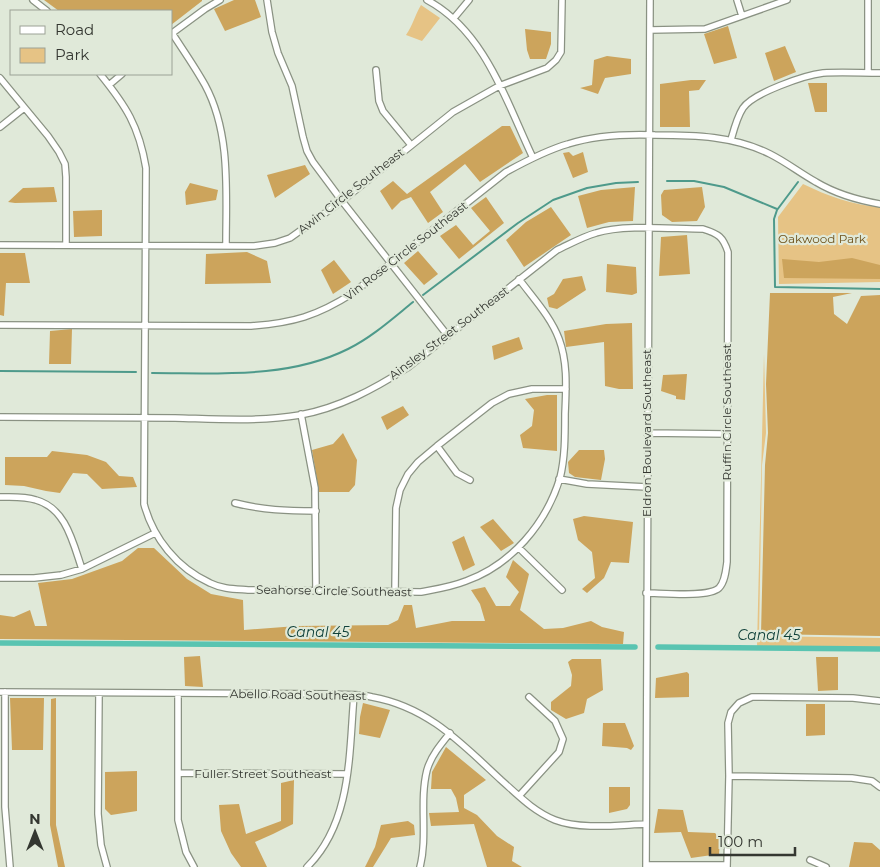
<svg xmlns="http://www.w3.org/2000/svg" width="880" height="867" viewBox="0 0 880 867" font-family="Montserrat,sans-serif">
<style>
.green{fill:#e6c385}
.forest{fill:#cca45c}
.lines{fill:none;stroke-linecap:round;stroke-linejoin:round}
.stream{stroke:#4e9a8b;stroke-width:2}
.canal{stroke:#59c4b1;stroke-width:5.5}
.minor-casing{stroke:#8a9283;stroke-width:8}
.minor{stroke:#fff;stroke-width:5.5}
.labels{text-anchor:middle;stroke-width:4.5;stroke-linejoin:round;paint-order:stroke}
.street-label{font-size:12px;fill:#343731;stroke:#e0e9d9}
.park-label{font-size:12px;fill:#6d511a;stroke:#e0e9d9}
.water-label{font-size:14px;font-style:italic;fill:#10413a;stroke:#e0e9d9}
</style>
<rect width="100%" height="100%" fill="#e0e9d9"/>
<path class="green" d="M 421,5 L 440,18 L 422,41 L 406,35 C 413,25 415,15 421,5 Z
M 803,184 C 828,196 852,205 880,207 L 880,282 L 779,284 L 778,217 Z
M 764,354 L 766,433 L 762,465 L 759,636 L 880,638 L 880,650 L 757,647 Z"/>
<path class="forest" d="M 44,0 L 202,0 L 202,1 L 171,25 L 171,11 L 59,11 Z
M 234,0 L 255,0 L 261,17 L 225,31 L 214,9 Z
M 728,26 L 737,58 L 714,64 L 704,34 Z
M 525,29 L 551,32 L 551,44 L 546,59 L 530,59 L 527,50 Z
M 785,46 L 796,72 L 774,81 L 765,53 Z
M 607,56 L 631,59 L 631,74 L 605,78 L 598,94 L 580,88 L 592,85 L 594,60 Z
M 691,80 L 706,80 L 699,90 L 689,91 L 690,127 L 660,127 L 660,84 Z
M 808,83 L 827,83 L 827,112 L 815,112 Z
M 502,126 L 510,126 L 523,153 L 480,182 L 465,164 L 430,192 L 443,212 L 428,223 L 411,197 L 401,201 L 392,210 L 380,191 L 393,181 L 407,194 Z
M 569,152 L 573,156 L 583,152 L 588,172 L 573,178 L 563,153 Z
M 305,165 L 310,174 L 275,198 L 267,175 Z
M 190,183 L 218,190 L 216,200 L 186,205 L 185,192 Z
M 54,187 L 57,202 L 15,203 L 8,202 L 23,188 Z
M 635,187 L 633,221 L 609,222 L 587,228 L 578,196 L 601,190 Z
M 702,187 L 705,207 L 697,221 L 672,222 L 662,215 L 661,195 L 664,190 Z
M 486,197 L 504,223 L 459,259 L 440,236 L 456,225 L 473,245 L 490,231 L 471,208 Z
M 551,207 L 571,235 L 524,267 L 506,240 L 526,222 Z
M 102,210 L 102,236 L 74,237 L 73,211 Z
M 687,235 L 690,274 L 659,276 L 661,237 Z
M 418,251 L 438,274 L 424,285 L 404,263 Z
M 247,252 L 267,261 L 271,283 L 205,284 L 206,254 Z
M 0,253 L 25,253 L 30,283 L 6,283 L 4,316 L 0,315 Z
M 852,258 L 880,265 L 880,279 L 784,278 L 782,259 L 819,262 Z
M 334,260 L 351,282 L 333,294 L 321,270 Z
M 607,264 L 636,267 L 637,293 L 632,295 L 606,292 Z
M 582,276 L 586,290 L 557,309 L 549,307 L 547,298 L 554,294 L 563,279 Z
M 770,293 L 852,293 L 833,297 L 834,314 L 847,324 L 861,296 L 880,295 L 880,636 L 761,634 L 765,465 L 768,433 L 766,384 Z
M 632,323 L 633,389 L 619,389 L 605,386 L 604,342 L 566,347 L 564,331 L 606,324 Z
M 72,329 L 71,364 L 49,364 L 50,331 Z
M 519,337 L 523,349 L 494,360 L 492,346 Z
M 687,374 L 685,400 L 676,399 L 676,396 L 661,391 L 663,375 Z
M 547,395 L 557,395 L 557,451 L 523,448 L 520,435 L 532,426 L 534,410 L 525,399 Z
M 403,406 L 409,415 L 387,430 L 381,417 Z
M 343,433 L 357,460 L 355,485 L 349,492 L 319,492 L 312,450 L 333,444 Z
M 579,450 L 604,450 L 605,459 L 601,480 L 575,477 L 569,473 L 568,462 Z
M 52,451 L 87,455 L 106,462 L 119,476 L 133,477 L 137,487 L 102,489 L 87,474 L 73,473 L 60,493 L 46,491 L 24,486 L 5,485 L 5,457 L 47,457 Z
M 584,516 L 633,522 L 629,563 L 611,562 L 604,578 L 587,593 L 582,589 L 595,578 L 592,552 L 578,540 L 573,519 Z
M 493,519 L 514,543 L 501,551 L 480,527 Z
M 464,536 L 475,565 L 463,571 L 452,542 Z
M 138,548 L 154,548 L 187,579 L 211,594 L 243,600 L 244,630 L 297,626 L 388,625 L 398,620 L 404,605 L 412,605 L 416,628 L 452,621 L 485,621 L 480,604 L 471,590 L 485,587 L 496,606 L 510,606 L 519,592 L 506,577 L 513,560 L 529,574 L 520,610 L 544,629 L 563,628 L 591,621 L 602,627 L 624,632 L 623,644 L 0,639 L 0,615 L 14,617 L 30,610 L 35,626 L 47,626 L 38,583 L 72,579 L 122,561 Z
M 200,656 L 203,687 L 185,686 L 184,657 Z
M 816,657 L 838,657 L 838,690 L 818,691 Z
M 572,659 L 601,659 L 603,690 L 587,699 L 584,713 L 566,719 L 551,710 L 551,702 L 571,686 L 572,675 L 568,662 Z
M 687,672 L 689,674 L 689,697 L 655,698 L 656,678 Z
M 10,698 L 44,698 L 43,750 L 12,750 Z
M 56,698 L 56,825 L 65,867 L 58,867 L 50,825 L 51,699 Z
M 363,703 L 390,710 L 380,738 L 359,734 L 360,717 Z
M 806,704 L 825,704 L 825,735 L 806,736 Z
M 603,723 L 625,723 L 634,746 L 631,750 L 627,748 L 602,746 Z
M 446,747 L 486,780 L 464,795 L 464,808 L 477,815 L 497,836 L 514,847 L 512,861 L 522,867 L 487,867 L 474,824 L 431,826 L 429,813 L 459,812 L 456,798 L 451,789 L 431,789 L 432,772 Z
M 137,771 L 137,811 L 111,815 L 105,809 L 105,772 Z
M 294,780 L 293,824 L 273,834 L 255,842 L 267,867 L 241,867 L 231,853 L 221,831 L 219,805 L 239,804 L 246,834 L 281,821 L 281,783 Z
M 609,787 L 630,787 L 630,805 L 627,809 L 609,813 Z
M 658,809 L 683,810 L 688,832 L 715,833 L 720,838 L 719,854 L 691,858 L 681,832 L 654,833 Z
M 408,821 L 414,825 L 415,835 L 391,838 L 373,867 L 365,867 L 375,847 L 381,825 Z
M 854,842 L 872,843 L 880,850 L 880,867 L 849,867 Z"/>
<g class="lines">
<path class="stream" d="M 667,181 L 694,181 L 724,187 L 777,209
M 798,182 L 777,210 L 774,219 L 775,287 L 880,289
M 423,295 L 518,223 L 553,200 L 587,188 L 616,183 L 638,182
M 0,371 L 136,372
M 152,373 C 217,373 288,379 348,349 C 372,337 392,319 413,302"/>
<path class="canal" d="M 0,643 L 635,647
M 658,647 L 880,649"/>
<g class="minor-casing">
<path id="minor" d="M 33,0 L 47,11
M 267,0 L 272,32 L 278,53 L 292,86 L 303,137 L 307,151 L 313,162 L 342,201 L 448,336
M 427,0 C 485,31 506,101 533,158
M 737,0 L 742,16
M 454,18 L 469,0
M 650,30 L 705,29 L 787,0
M 172,33 C 183,50 195,67 205,85 C 231,133 226,192 226,245
M 171,34 L 205,9 L 220,0
M 376,70 L 379,101 L 383,111 L 411,145
M 868,73 L 868,0
M 100,74 C 126,106 139,126 146,168 L 144,504 C 153,538 177,568 210,583 C 222,589 235,589 248,590 L 421,592 C 437,589 451,587 466,581 C 511,565 546,524 560,478 C 565,458 565,436 565,414 C 566,389 568,363 559,339 C 551,317 533,298 519,279
M 0,78 L 48,136 L 59,152 L 65,164 L 66,177 L 66,245
M 109,85 L 122,74
M 0,127 L 24,108
M 731,140 C 734,129 737,117 743,108 C 753,93 805,75 823,73 C 841,72 861,73 880,73
M 0,245 L 254,246 L 275,243 L 290,238 L 342,201 L 453,112 L 499,86 L 547,68 L 556,60 L 561,52 L 562,0
M 0,325 L 251,326 C 293,323 317,316 353,293 L 506,172 C 526,161 547,150 568,144 C 596,135 626,134 655,135 C 695,135 734,136 770,154 C 786,162 800,173 816,182 C 836,194 857,200 880,204
M 301,414 L 315,488 L 316,591
M 0,417 C 58,417 116,418 175,418 C 216,419 259,422 300,415 C 339,408 374,389 407,368 L 557,250 C 570,244 582,237 596,233 C 624,224 673,229 703,229 C 719,234 723,237 728,252 L 727,562 C 726,570 725,582 719,588 C 708,598 661,593 646,593
M 647,433 L 727,434
M 437,446 L 457,473 L 470,480
M 559,479 L 587,484 L 647,487
M 0,497 C 12,497 24,496 36,500 C 66,508 73,543 82,569
M 235,503 C 263,510 287,511 316,511
M 519,548 L 562,590
M 0,578 L 34,578 L 61,575 L 82,569 L 155,533
M 395,591 L 396,508 L 400,490 L 408,474 L 418,462 L 437,446 L 492,403 L 509,394 L 532,389 L 566,389
M 0,692 L 334,694 C 346,695 360,694 372,697 C 428,707 461,743 501,780 C 518,795 533,811 555,820 C 581,830 618,825 646,824
M 5,692 L 5,807 L 10,867
M 99,693 L 98,814 L 101,845 L 107,867
M 178,694 L 178,820 L 186,852 L 194,867
M 178,773 L 347,774
M 729,776 L 852,778 L 872,781 L 880,787
M 519,796 L 559,752 L 563,739 L 555,721 L 529,697
M 810,860 L 826,867
M 646,865 L 727,865
M 307,867 C 352,823 349,753 354,695
M 420,867 C 428,835 419,802 427,770 C 431,756 441,744 450,733
M 646,867 L 650,0
M 727,867 L 729,776 L 728,723 L 731,712 L 739,703 L 752,697 L 853,698 L 880,701"/>
</g>
<use href="#minor" class="minor"/>
</g>
<g class="labels">
<g class="street-label">
<text transform="translate(351 191) rotate(-38)" y="4">Awin Circle Southeast</text>
<text transform="translate(406 251) rotate(-38)" y="4">Vin Rose Circle Southeast</text>
<text transform="translate(449 333) rotate(-37)" y="4">Ainsley Street Southeast</text>
<text transform="translate(727 412) rotate(-90)" y="4">Ruffin Circle Southeast</text>
<text transform="translate(647 433) rotate(-90)" y="4">Eldron Boulevard Southeast</text>
<text transform="translate(334 591) rotate(1)" y="4">Seahorse Circle Southeast</text>
<text transform="translate(298 695) rotate(1)" y="4">Abello Road Southeast</text>
<text x="263" y="778">Fuller Street Southeast</text>
</g>
<g class="park-label">
<text x="822" y="243">Oakwood Park</text>
</g>
<g class="water-label">
<text x="318" y="637">Canal 45</text>
<text x="769" y="640">Canal 45</text>
</g>
</g>
<rect x="10" y="10" width="162" height="65" fill="#e0e9d9" stroke="#9ba296"/>
<rect x="20" y="26" width="25" height="8" fill="#ffffff" stroke="#9ba296"/>
<text x="55" y="35" font-size="15" fill="#343731">Road</text>
<rect x="20" y="48" width="25" height="15" fill="#e6c385" stroke="#9ba296"/>
<text x="55" y="60" font-size="15" fill="#343731">Park</text>
<g transform="translate(35 832)" stroke="#e0e9d9" stroke-width="4" paint-order="stroke">
<path d="M0-4L9 19L0 12L-9 19Z" fill="#343731"/>
<text y="-8" font-size="14" font-weight="bold" text-anchor="middle" fill="#343731">N</text>
</g>
<path d="M710 847v8h85v-8" fill="none" stroke="#343731" stroke-width="2.5"/>
<text x="718" y="847" font-size="15" fill="#343731" stroke="#e0e9d9" stroke-width="4" paint-order="stroke">100 m</text>
</svg>
